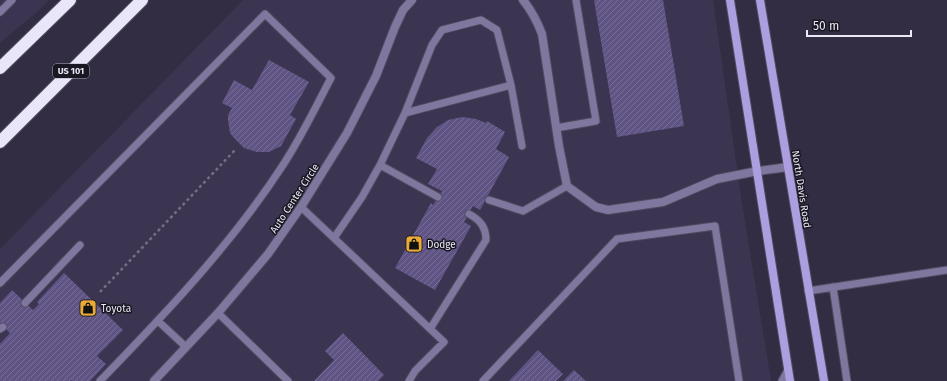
<svg xmlns="http://www.w3.org/2000/svg" width="947" height="381" viewBox="0 0 947 381" font-family="'Fira Sans',sans-serif">
<style>
.built{fill:#3c3552}
.building{fill:url(#building-hatch)}
.lines{fill:none;stroke-linecap:round;stroke-linejoin:round}
.lane-casing{stroke:#504b60;stroke-width:9}
.street-casing{stroke:#504b60;stroke-width:10}
.secondary-casing{stroke:#504b60;stroke-width:10}
.highway-casing{stroke:#504b60;stroke-width:14}
.path{stroke:#736f82;stroke-width:2.5;stroke-dasharray:3 3;stroke-linecap:butt}
.lane{stroke:#80779f;stroke-width:7}
.street{stroke:#80779f;stroke-width:8}
.secondary{stroke:#ad9edf;stroke-width:8}
.highway{stroke:#eae6fa;stroke-width:12}
.labels{text-anchor:middle;stroke-width:3;stroke-linejoin:round;paint-order:stroke}
.shield{fill:#191721;stroke:#acaab7;stroke-width:1}
.shield-label{font-size:9px;font-weight:bold;fill:#ebe9f7}
.street-label{font-size:10px;fill:#ebe9f7;stroke:#191721}
.poi-label{font-size:10px;fill:#ebe9f7;stroke:#191721;text-anchor:start}
</style>
<defs>
<pattern id="building-hatch" width="6" height="6" patternUnits="userSpaceOnUse"><rect width="6" height="6" fill="#605485"/><path d="M-1 1l2-2M0 6l6-6M5 7l2-2" fill="none" stroke="#776d97"/></pattern>
</defs>
<rect width="100%" height="100%" fill="#322d43"/>
<path class="built" d="M 0,0 L 49,0 L 37,12 L 0,43 Z
M 243,0 L 713,0 L 742,203 L 771,381 L 0,381 L 0,249 Z"/>
<path class="building" d="M 594,0 L 663,0 L 684,126 L 617,137 Z
M 269,60 L 309,82 L 290,115 L 296,119 L 281,146 L 269,152 L 257,152 L 244,148 L 234,138 L 230,133 L 228,120 L 228,115 L 232,108 L 222,103 L 234,80 L 252,90 Z
M 462,117 L 476,119 L 486,123 L 487,121 L 505,132 L 496,149 L 509,157 L 480,210 L 473,206 L 464,222 L 471,226 L 435,290 L 395,268 L 431,203 L 433,205 L 442,191 L 428,184 L 437,169 L 416,158 L 427,138 L 437,127 L 448,120 Z
M 64,273 L 123,330 L 97,356 L 106,364 L 90,381 L 72,381 L 71,380 L 70,381 L 0,381 L 0,344 L 10,333 L 0,324 L 0,303 L 12,290 L 33,310 L 39,304 L 37,302 Z
M 343,333 L 384,375 L 378,381 L 314,381 L 334,360 L 325,351 Z
M 538,350 L 563,374 L 556,381 L 509,381 Z
M 574,370 L 586,381 L 563,381 Z"/>
<g class="lines">
<g class="lane-casing">
<path id="lane" d="M 0,12 L 12,0
M 511,85 L 405,113 L 432,45 L 442,30 L 481,20 L 497,30 L 511,85 L 522,146
M 556,128 L 596,121 L 576,0
M 380,165 L 438,197
M 489,200 L 523,211 L 567,186
M 301,207 L 444,342 L 415,371 L 409,381
M 334,238 L 362,197 L 380,165 L 405,113
M 0,283 L 265,14 L 331,78 C 315,108 300,140 281,168 C 230,246 165,314 100,381
M 833,287 L 847,381
M 808,291 L 947,270
M 25,303 L 80,245
M 218,313 L 288,381
M 158,321 L 186,347
M 0,329 L 3,327
M 430,329 L 486,240 C 486,227 480,220 469,214
M 483,381 L 617,239 L 715,226 L 739,381
M 782,381 L 788,370"/>
</g>
<g class="street-casing">
<path id="street" d="M 523,0 C 532,11 537,21 542,34 L 559,146 L 567,186 L 596,207 L 608,210 L 663,202 L 717,179 L 758,171 L 788,167
M 154,381 L 218,313 L 268,254 L 301,207 L 347,133 L 376,76 L 395,27 L 403,10 L 412,0"/>
</g>
<g class="secondary-casing">
<path id="secondary" d="M 730,0 L 790,381
M 760,0 L 824,381"/>
</g>
<g class="highway-casing">
<path id="highway" d="M 0,68 L 70,0
M 0,142 L 142,0"/>
</g>
<path class="path" d="M 100,292 L 236,149"/>
<use href="#lane" class="lane"/>
<use href="#street" class="street"/>
<use href="#secondary" class="secondary"/>
<use href="#highway" class="highway"/>
</g>
<defs>
<g id="shop-square" transform="scale(0.9)"><rect x="-9" y="-9" width="18" height="18" rx="4" fill="#e9aa38" stroke="#191721"/><path d="M-5-2.5h2.3a2.7 3.5 0 0 1 5.4 0H5L5.5 6h-11ZM-1.5-2.5h3a1.5 2.3 0 0 0-3 0Z" fill="#111"/></g>
</defs>
<g fill-rule="evenodd">
<use href="#shop-square" x="414" y="244"/>
<use href="#shop-square" x="88" y="308"/>
</g>
<g class="labels">
<rect class="shield" x="53" y="64" width="36" height="14" rx="3"/>
<g class="shield-label">
<text x="71" y="74">US 101</text>
</g>
<g class="street-label">
<text transform="translate(802 189) rotate(81)" y="4">North Davis Road</text>
<text transform="translate(294 198) rotate(-57)" y="4">Auto Center Circle</text>
</g>
<g class="poi-label">
<text x="427" y="248">Dodge</text>
<text x="101" y="312">Toyota</text>
</g>
</g>
<path d="M807 30v6h104v-6" fill="none" stroke="#ebe9f7" stroke-width="2"/>
<text x="813" y="30" font-size="12" fill="#ebe9f7" stroke="#191721" stroke-width="3" paint-order="stroke">50 m</text>
</svg>
